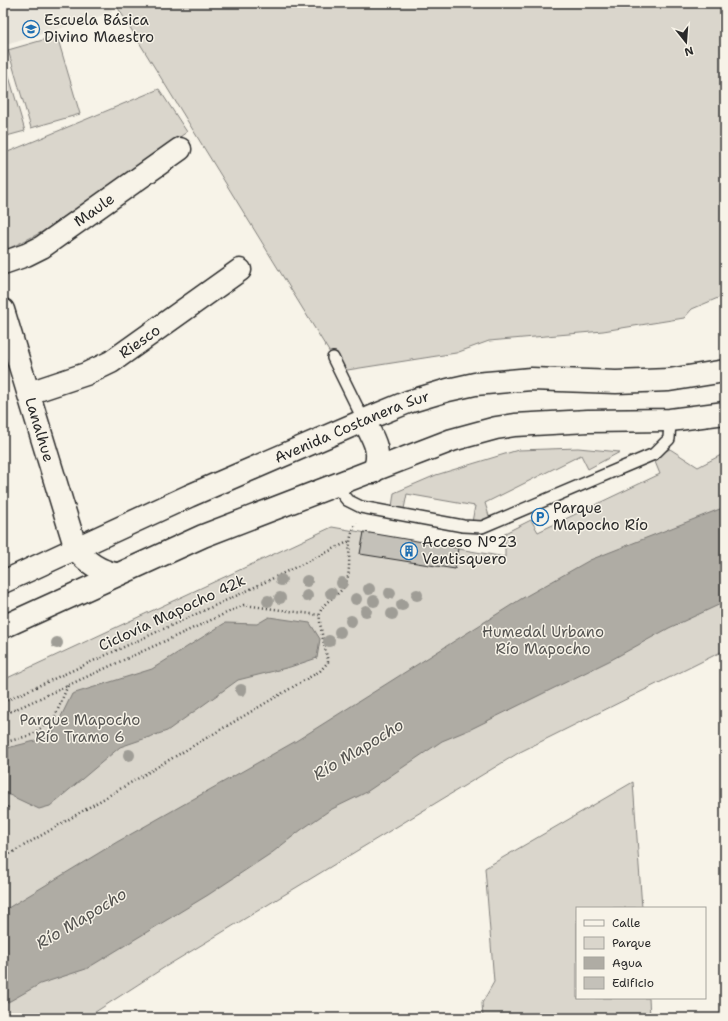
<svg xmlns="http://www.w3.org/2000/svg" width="728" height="1021" viewBox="0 0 728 1021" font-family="'Shantell Sans',sans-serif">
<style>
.built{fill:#e8e4da}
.green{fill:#dad6cc;stroke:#82807c}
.water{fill:#afaca4;stroke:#7a7874}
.building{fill:#c4c1b9;stroke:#2b2b2b}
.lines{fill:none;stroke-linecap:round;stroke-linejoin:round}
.lane-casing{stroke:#2b2b2b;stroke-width:14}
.street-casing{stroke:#2b2b2b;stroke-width:25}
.secondary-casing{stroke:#2b2b2b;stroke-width:25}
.path{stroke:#2b2b2b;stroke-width:2.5;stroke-dasharray:1 3;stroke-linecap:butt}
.lane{stroke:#f7f3e8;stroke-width:11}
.street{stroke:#f7f3e8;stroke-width:22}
.secondary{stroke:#f7f3e8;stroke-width:22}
.tree{fill:#9f9d96}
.labels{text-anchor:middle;stroke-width:3;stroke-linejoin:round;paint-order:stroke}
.poi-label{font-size:15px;fill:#2b2b2b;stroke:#f7f3e8;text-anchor:start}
.street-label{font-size:15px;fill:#2b2b2b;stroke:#f7f3e8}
.park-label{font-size:15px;fill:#575653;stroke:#f7f3e8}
.water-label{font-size:16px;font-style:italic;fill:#53524f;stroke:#f7f3e8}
</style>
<rect width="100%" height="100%" fill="#f7f3e8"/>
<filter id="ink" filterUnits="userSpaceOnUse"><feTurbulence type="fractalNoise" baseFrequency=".025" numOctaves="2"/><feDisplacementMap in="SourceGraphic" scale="8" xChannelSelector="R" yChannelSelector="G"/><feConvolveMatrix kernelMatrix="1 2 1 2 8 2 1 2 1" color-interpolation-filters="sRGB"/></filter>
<g filter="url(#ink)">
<path class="built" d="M 3,3 L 107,3 L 113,12 L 3,46 Z"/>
<path class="green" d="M 115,3 L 725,3 L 725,295 L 692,309 L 684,318 L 603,331 L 489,341 L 456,353 L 341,371 Z
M 57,36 L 80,114 L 31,128 L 8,50 Z
M 3,56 L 25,131 L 3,137 Z
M 159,89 L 187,132 L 42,232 L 8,249 L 3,234 L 3,154 Z
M 578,448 L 620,452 L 588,469 L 581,455 L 485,503 L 490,519 L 472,522 L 475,506 L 407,494 L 404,509 L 392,507 L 394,493 L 436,475 L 518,450 Z
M 670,449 L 698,467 L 725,453 L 725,650 L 520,752 L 165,967 L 86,1018 L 3,1018 L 3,680 L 332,527 L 505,557 L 505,533 L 531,520 L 538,532 L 660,474 L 653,457 Z
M 633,782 L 642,908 L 577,908 L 577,998 L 649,998 L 650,1018 L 483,1018 L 482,1003 L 494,982 L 485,868 Z"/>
<path class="water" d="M 725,507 L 725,602 L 669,628 L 611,660 L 471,729 L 442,741 L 365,793 L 330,810 L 301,830 L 273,852 L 208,895 L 86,969 L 40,984 L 3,1005 L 3,911 L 117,842 L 296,741 L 521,599 L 590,560 Z
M 269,617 L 310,623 L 320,639 L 317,658 L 290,667 L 238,680 L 167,731 L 120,747 L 50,806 L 39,809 L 3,792 L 3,749 L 51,737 L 72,694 L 152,669 L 225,623 L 257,624 Z"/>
<path class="building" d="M 364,532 L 458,548 L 455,569 L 360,554 Z"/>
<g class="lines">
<g class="lane-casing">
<path id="lane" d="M 333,358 L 364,421
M 335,485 L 347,500 L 361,507 L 463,526 L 482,527 L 654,454 L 669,439 L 670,420"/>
</g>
<g class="street-casing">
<g id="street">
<path id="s1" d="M 3,263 L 26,255 L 42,247 L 180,149"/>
<path id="s2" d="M 3,310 L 76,549"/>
<path id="s3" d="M 29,393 L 86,374 L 111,362 L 240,270"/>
</g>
</g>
<g class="secondary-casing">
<g id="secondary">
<path d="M 364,421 C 373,438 383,453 373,472"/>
<path d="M 76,549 C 87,563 99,571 116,574"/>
<path id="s4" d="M 3,582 L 189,496 L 374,416 L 408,402 L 448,390 L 475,384 L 531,379 L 616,382 L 669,380 L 725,371"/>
<path d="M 3,627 L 203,536 L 452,440 L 496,428 L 515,425 L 588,421 L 670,420 L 725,413"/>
</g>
</g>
<path class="path" d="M 3,702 L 238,595 L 350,541
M 3,715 L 244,605 L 319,615
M 3,743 L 31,735 L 54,719 L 68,685
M 3,814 L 9,805
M 3,858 L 320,671 L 328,662 C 326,652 318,621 320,613 C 323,600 341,596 346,583 C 353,567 344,540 357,523"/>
<use href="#lane" class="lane"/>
<use href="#street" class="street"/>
<use href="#secondary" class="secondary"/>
</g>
<g class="tree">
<circle cx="281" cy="580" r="6"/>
<circle cx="307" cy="581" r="6"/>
<circle cx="342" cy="583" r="6"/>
<circle cx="369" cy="589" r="6"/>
<circle cx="331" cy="593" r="6"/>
<circle cx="390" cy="593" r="6"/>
<circle cx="417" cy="595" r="6"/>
<circle cx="307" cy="596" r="6"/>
<circle cx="280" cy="598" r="6"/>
<circle cx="356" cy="599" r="6"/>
<circle cx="268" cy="601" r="6"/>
<circle cx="374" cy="601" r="6"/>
<circle cx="402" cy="605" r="6"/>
<circle cx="366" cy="611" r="6"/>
<circle cx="392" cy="614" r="6"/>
<circle cx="351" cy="621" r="6"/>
<circle cx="340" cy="632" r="6"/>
<circle cx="329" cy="641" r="6"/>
<circle cx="57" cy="643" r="6"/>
<circle cx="241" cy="690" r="6"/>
<circle cx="129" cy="755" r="6"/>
</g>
</g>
<defs>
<g id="school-ring" transform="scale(0.9)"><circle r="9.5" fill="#f7f3e8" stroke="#1f6fb2" stroke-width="1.5"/><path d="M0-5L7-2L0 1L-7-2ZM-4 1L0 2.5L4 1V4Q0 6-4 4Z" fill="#1f6fb2"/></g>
<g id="parking-ring" transform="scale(0.9)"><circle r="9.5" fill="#f7f3e8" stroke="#1f6fb2" stroke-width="1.5"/><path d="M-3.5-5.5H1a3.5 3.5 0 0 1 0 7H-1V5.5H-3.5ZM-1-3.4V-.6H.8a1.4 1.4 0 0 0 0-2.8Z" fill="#1f6fb2"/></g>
<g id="building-ring" transform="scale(0.9)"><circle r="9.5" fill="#f7f3e8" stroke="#1f6fb2" stroke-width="1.5"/><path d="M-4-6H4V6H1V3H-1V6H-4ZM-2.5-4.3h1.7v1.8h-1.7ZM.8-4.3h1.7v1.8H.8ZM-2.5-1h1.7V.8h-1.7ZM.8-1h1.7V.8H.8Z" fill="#1f6fb2"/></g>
</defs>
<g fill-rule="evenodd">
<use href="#school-ring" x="31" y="29"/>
<use href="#parking-ring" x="540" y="517"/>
<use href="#building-ring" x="409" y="551"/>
</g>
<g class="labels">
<g class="poi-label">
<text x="44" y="25">Escuela Básica<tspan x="44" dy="17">Divino Maestro</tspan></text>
<text x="553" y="513">Parque<tspan x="553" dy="17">Mapocho Río</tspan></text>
<text x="422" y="547">Acceso N°23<tspan x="422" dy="17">Ventisquero</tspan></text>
</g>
<g class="street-label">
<text dy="5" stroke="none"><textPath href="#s1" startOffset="106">Maule</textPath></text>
<text dy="5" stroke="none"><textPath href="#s3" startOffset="123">Riesco</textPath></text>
<text dy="5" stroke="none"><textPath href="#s4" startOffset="382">Avenida Costanera Sur</textPath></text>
<text dy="5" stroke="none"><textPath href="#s2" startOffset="125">Lanalhue</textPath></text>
<text transform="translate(172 613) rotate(-25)" y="5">Ciclovía Mapocho 42k</text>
</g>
<g class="park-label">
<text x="543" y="637">Humedal Urbano<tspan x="543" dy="17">Río Mapocho</tspan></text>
<text x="80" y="725">Parque Mapocho<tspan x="80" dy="17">Río Tramo 6</tspan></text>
</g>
<g class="water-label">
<text transform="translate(358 749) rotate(-31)" y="6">Río Mapocho</text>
<text transform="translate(81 918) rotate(-31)" y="6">Río Mapocho</text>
</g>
</g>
<rect width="728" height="1021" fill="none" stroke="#f7f3e8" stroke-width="16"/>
<rect x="8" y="8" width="712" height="1005" fill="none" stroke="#2b2b2b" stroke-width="1.5" filter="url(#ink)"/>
<rect x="576" y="907" width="130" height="92" fill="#f7f3e8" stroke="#a5a39c"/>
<rect x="584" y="920" width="20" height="6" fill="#f7f3e8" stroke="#a5a39c"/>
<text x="612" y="927" font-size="12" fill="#2b2b2b">Calle</text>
<rect x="584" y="937" width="20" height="12" fill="#dad6cc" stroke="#a5a39c"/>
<text x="612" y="947" font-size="12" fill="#2b2b2b">Parque</text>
<rect x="584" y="957" width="20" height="12" fill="#afaca4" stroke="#a5a39c"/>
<text x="612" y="967" font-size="12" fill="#2b2b2b">Agua</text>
<rect x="584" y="977" width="20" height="12" fill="#c4c1b9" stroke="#a5a39c"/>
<text x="612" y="987" font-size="12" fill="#2b2b2b">Edificio</text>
<g transform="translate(686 42) rotate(163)" stroke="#f7f3e8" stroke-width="3" paint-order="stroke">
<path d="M0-3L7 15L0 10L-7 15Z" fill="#2b2b2b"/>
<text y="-6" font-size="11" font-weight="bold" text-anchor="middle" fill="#2b2b2b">N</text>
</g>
</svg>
